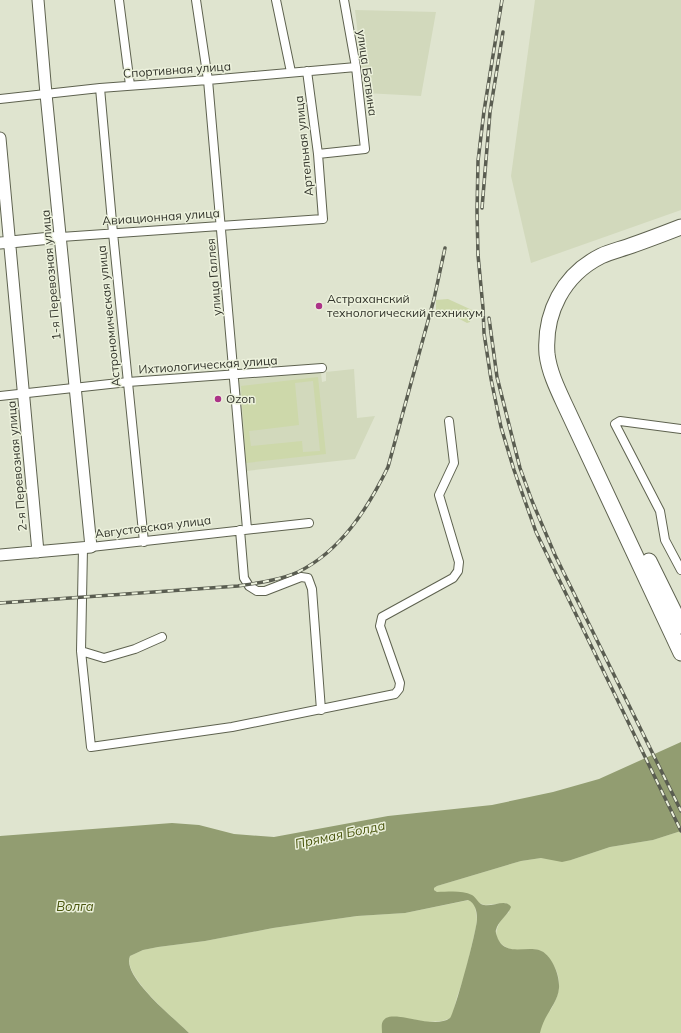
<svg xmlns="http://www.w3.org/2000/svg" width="681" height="1033" viewBox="0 0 681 1033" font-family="Mulish,sans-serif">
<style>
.built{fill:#d2d9bc}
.green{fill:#cdd8aa;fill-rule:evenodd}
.water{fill:#929d71}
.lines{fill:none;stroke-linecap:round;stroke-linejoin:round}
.street-casing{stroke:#5e624f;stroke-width:10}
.secondary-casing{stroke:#5e624f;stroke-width:13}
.highway-casing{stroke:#5e624f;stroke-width:17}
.street{stroke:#fff;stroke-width:8}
.secondary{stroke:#fff;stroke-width:11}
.highway{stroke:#fff;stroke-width:15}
.rail-casing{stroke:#5a5d51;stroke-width:3.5}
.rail{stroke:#ecf1dc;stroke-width:2;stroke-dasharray:6;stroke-linecap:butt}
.poi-dot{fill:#ac3388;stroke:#ecf1dc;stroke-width:1.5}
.labels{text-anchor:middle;stroke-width:3;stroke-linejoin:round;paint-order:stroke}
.street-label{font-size:12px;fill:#32342b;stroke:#ecf1dc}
.poi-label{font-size:12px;fill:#32342b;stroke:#ecf1dc;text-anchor:start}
.water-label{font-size:13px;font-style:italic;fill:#4a560e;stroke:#ecf1dc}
</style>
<rect width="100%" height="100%" fill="#dfe4cf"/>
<path class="built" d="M 535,0 L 681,0 L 681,210 L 531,263 L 511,176 Z
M 355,10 L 436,12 L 421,96 L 365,93 Z
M 354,369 L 357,418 L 375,416 L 355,459 L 246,471 L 237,380 L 318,373 L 321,373 L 322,382 L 326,381 L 326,372 Z"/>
<path class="green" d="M 448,299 L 472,310 L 470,322 L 467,323 L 454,316 L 436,316 L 436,300 Z
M 318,377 L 326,454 L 246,463 L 241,386 ZM 313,381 L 320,451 L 303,452 L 302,441 L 251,446 L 249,431 L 299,425 L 295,383 Z
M 681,831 L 681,1033 L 451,1033 L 550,1011 C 561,993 563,977 550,960 C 547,955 544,952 538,950 C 530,948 522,951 514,950 C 505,949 493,940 497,929 C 499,922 504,916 509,912 L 506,903 L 485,905 L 479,903 L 471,895 L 437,892 L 434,890 L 434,888 L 437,886 L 521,861 L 541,858 L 571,860 L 610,847 L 653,840 Z
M 469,900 L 472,902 L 475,906 L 477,919 L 476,927 L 465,974 L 457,997 L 453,1013 L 451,1018 L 442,1021 L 427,1022 L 399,1017 L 382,1023 L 382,1033 L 189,1033 C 175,1019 122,976 130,956 L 143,950 L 158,947 L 205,941 L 273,928 L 357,916 L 405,913 Z"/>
<path class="water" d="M 681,742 L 681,831 L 653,840 L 610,847 L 571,860 L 562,862 L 541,858 L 521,861 L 437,886 L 434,888 L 434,890 L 437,892 C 448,892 462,890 472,895 C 477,898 478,904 484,905 C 493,907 506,898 511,907 C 508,915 498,921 496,930 C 495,932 497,936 498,939 C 506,956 525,946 539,950 C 552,954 560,976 559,988 C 558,1000 550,1009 545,1019 C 543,1023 541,1028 540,1033 L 382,1033 C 382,1029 381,1024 383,1021 C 391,1007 433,1031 450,1018 C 454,1015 478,927 477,918 C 477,911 475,903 468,900 L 405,913 L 357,916 L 273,928 L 205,941 L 158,947 L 143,950 L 130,956 C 121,976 175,1019 189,1033 L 0,1033 L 0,836 L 172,823 L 199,825 L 234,834 L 274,837 L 388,816 L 492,805 L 553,792 L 599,779 Z"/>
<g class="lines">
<g class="street-casing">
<path id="street" d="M 119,0 L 130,85
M 196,0 L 208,80 L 247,529
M 276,0 L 291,72
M 100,88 L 113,233 L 144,542
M 0,99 L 100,88 L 208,80 L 356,67
M 318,154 L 365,149 L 356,67 L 344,0
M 61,237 L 323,219 L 318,154 L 307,71
M 0,396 L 128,382 L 322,368
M 681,429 L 620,421 L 615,424 L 660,511 L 665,540 L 681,570
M 240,530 L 244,578 L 249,586 L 257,591 L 265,591 L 301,577 L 308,578 L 312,589 L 321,710
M 91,547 L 309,523
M 83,548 L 81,651 L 91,747 L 232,727 L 395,694 L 399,689 L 400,683 L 380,626 L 382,617 L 453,578 L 458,571 L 459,562 L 439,495 L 454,463 L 449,421
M 81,651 L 104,658 L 135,649 L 162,637"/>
</g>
<g class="secondary-casing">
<path id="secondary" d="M 0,138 L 38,552
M 0,243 L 61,237
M 0,555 L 91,547 L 46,94 L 38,0"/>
</g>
<g class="highway-casing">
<path id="highway" d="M 681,227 C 663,234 645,241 627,247 C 618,250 609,252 601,256 C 563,275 544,313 547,354 C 549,371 557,388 564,403 L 681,653
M 649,561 L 681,626"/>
</g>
<use href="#street" class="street"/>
<use href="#secondary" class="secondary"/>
<use href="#highway" class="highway"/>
<g class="rail-casing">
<path id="rail" d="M 502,0 L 484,111 L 478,161 L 477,211 L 478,255 L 483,308 L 484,333 L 491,379 L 501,427 L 514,470 L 536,532 L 681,831
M 482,208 L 490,112 L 503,32
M 489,318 L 497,377 L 520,468 L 532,501 L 555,555 L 681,811
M 0,603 L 238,586 C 258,583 280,580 298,572 C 341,551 368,508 388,467 L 434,299 L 445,248"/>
</g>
<use href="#rail" class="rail"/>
</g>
<g class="poi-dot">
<circle cx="319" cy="306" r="4"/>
<circle cx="218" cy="399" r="4"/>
</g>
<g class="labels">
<g class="street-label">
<text transform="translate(177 70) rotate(-4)" y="4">Спортивная улица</text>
<text transform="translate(367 73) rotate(82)" y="4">улица Ботвина</text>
<text transform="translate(304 146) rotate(-96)" y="4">Артельная улица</text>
<text transform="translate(161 217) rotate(-4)" y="4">Авиационная улица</text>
<text transform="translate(51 275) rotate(-95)" y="4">1-я Перевозная улица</text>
<text transform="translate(214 277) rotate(-95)" y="4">улица Галлея</text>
<text transform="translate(109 316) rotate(-96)" y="4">Астрономическая улица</text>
<text transform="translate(208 365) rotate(-4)" y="4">Ихтиологическая улица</text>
<text transform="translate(17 466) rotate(-95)" y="4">2-я Перевозная улица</text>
<text transform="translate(153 527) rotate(-7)" y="4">Августовская улица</text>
</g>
<g class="poi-label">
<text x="327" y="303">Астраханский<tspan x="327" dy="14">технологический техникум</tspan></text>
<text x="226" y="403">Ozon</text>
</g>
<g class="water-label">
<text transform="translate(340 834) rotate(-12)" y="5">Прямая Болда</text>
<text x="75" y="911">Волга</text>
</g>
</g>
</svg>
